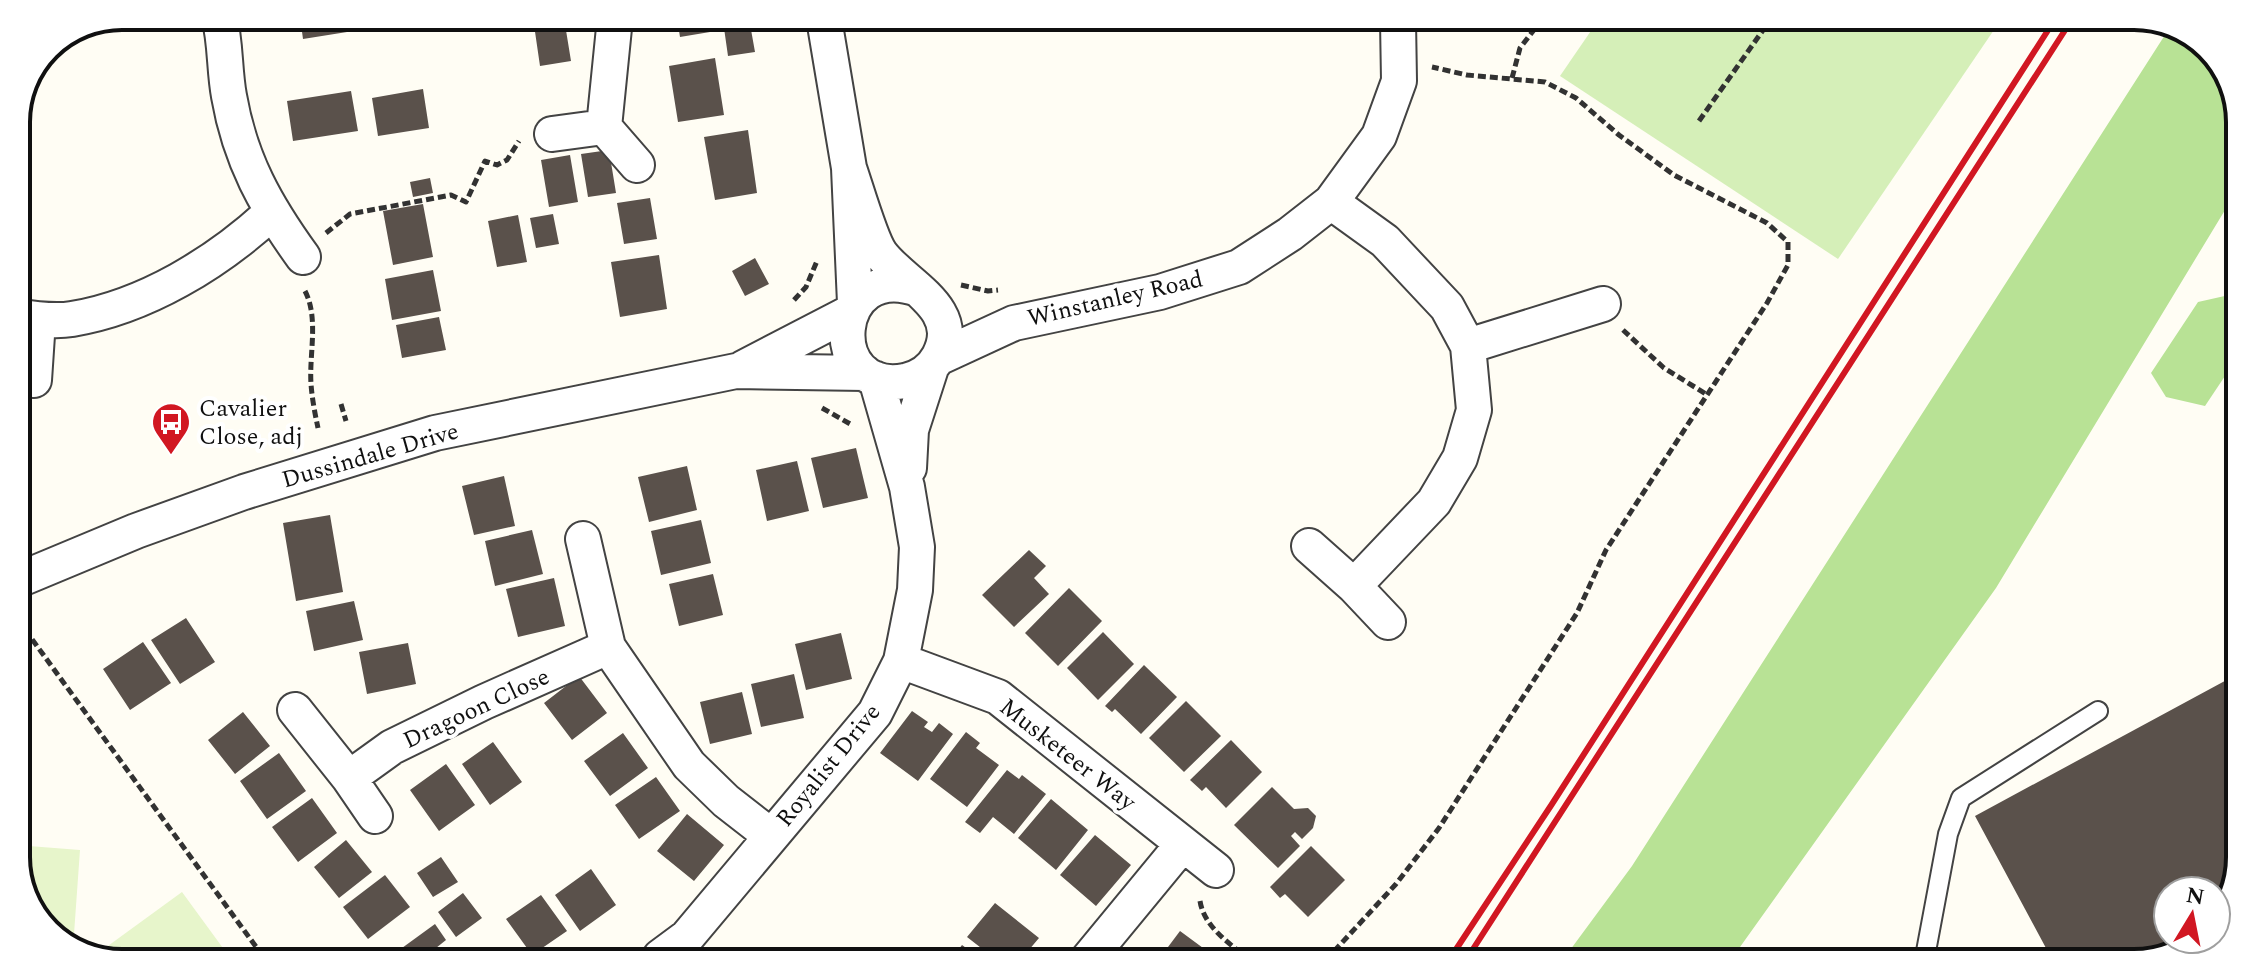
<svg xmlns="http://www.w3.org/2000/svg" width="2256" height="979" viewBox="0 0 2256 979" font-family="Spectral,serif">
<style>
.green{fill:#d5efb8}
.forest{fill:#b8e295}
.pitch{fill:#e7f5cb}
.building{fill:#5a514b}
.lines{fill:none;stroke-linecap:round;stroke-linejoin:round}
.lane-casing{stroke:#434343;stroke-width:22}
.street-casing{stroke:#434343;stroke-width:38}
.path{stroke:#323232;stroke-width:5;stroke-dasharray:8 4;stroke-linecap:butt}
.lane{stroke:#fff;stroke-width:18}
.street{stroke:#fff;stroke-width:34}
.rail{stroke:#d11722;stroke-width:6}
.labels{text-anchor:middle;stroke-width:8;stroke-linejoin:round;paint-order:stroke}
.street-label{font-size:24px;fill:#101010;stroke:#fff}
.poi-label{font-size:24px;fill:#101010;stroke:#fff;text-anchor:start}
.rim{fill:none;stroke:#101010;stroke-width:4}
</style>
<rect width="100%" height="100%" fill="#fffdf4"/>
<path class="green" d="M 1597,22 L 1998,24 L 1838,259 L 1560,76 Z"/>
<path class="forest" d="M 2172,24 L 2222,63 L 2240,115 L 2239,187 L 1996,588 L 1730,961 L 1562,961 L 1632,866 Z
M 2238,293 L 2237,383 L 2227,373 L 2205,406 L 2166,397 L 2151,373 L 2198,302 Z"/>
<path class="pitch" d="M 16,845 L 80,850 L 73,948 L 38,921 L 16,864 Z
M 182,892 L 228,955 L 104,955 L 101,951 Z"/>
<path class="building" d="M 300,17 L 345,17 L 347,32 L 303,39 Z
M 533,18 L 564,18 L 571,61 L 540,66 Z
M 677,18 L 708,18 L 710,32 L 680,37 Z
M 750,24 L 755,52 L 728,56 L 724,28 Z
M 715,58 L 724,115 L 678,122 L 669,66 Z
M 423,89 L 429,128 L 378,136 L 372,98 Z
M 351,91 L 358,131 L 293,141 L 287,101 Z
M 748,130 L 757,193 L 715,200 L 704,137 Z
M 609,150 L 616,193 L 588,197 L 581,154 Z
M 570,155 L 578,202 L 549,207 L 541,160 Z
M 430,178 L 433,193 L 413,197 L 410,182 Z
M 650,198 L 657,239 L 624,244 L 617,203 Z
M 423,204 L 433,257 L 393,265 L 383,211 Z
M 553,214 L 559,244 L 536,248 L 530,218 Z
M 518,215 L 527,262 L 497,267 L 488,221 Z
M 659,255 L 667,309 L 620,317 L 611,262 Z
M 755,258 L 769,284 L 745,296 L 732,271 Z
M 433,270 L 441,311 L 392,320 L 385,279 Z
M 439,317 L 446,350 L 402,358 L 396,325 Z
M 856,448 L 868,498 L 823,508 L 811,458 Z
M 797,461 L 809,511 L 767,521 L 756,470 Z
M 687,466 L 697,510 L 649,522 L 638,477 Z
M 504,476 L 515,526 L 474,535 L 462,486 Z
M 330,515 L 343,592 L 296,601 L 283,523 Z
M 701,520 L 711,563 L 661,575 L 651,531 Z
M 532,530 L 543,574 L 495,586 L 485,541 Z
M 1029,550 L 1046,566 L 1034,578 L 1049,594 L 1014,627 L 982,595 Z
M 713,574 L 723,615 L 679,626 L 669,584 Z
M 554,578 L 565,626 L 518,637 L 506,589 Z
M 1069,588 L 1102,621 L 1058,666 L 1025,633 Z
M 354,601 L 363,640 L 314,651 L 306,611 Z
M 186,618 L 215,662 L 180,684 L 151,640 Z
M 1103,632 L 1134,664 L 1098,700 L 1067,668 Z
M 841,633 L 852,679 L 806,690 L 795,644 Z
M 143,642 L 171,683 L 130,710 L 103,669 Z
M 408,643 L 416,684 L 367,694 L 359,652 Z
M 1144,665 L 1177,697 L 1141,734 L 1115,709 L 1112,712 L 1105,706 Z
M 794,674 L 804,718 L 761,727 L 751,684 Z
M 579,676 L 607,713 L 572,740 L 544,703 Z
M 2234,676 L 2232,898 L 2216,917 L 2216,891 L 2168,891 L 2168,939 L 2198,939 L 2193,945 L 2135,963 L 2054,963 L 1975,816 Z
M 742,692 L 752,734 L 710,744 L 700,702 Z
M 1186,701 L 1221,736 L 1184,772 L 1149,738 Z
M 912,711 L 928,722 L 924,727 L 932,732 L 939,723 L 953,734 L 918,781 L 880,753 Z
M 243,712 L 270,746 L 235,774 L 208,740 Z
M 966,732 L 980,743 L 976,748 L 999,765 L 967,807 L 930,779 Z
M 623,733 L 648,768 L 610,796 L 584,761 Z
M 1231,740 L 1262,772 L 1226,808 L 1206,787 L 1202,791 L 1190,780 Z
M 493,742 L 522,782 L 490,805 L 462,764 Z
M 279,753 L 306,791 L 267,819 L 240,781 Z
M 446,764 L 475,805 L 439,831 L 410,790 Z
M 1007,770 L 1019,779 L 1022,775 L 1046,794 L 1014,834 L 993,817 L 980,833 L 965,822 Z
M 656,777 L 680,811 L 639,839 L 615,805 Z
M 1272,787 L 1294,809 L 1308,808 L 1316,816 L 1313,828 L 1302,839 L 1295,832 L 1291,836 L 1300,846 L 1278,868 L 1234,825 Z
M 312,798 L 337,833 L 298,862 L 272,827 Z
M 1051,799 L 1088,830 L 1056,870 L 1018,838 Z
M 687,814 L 724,845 L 694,881 L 657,851 Z
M 1095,835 L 1131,865 L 1096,906 L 1060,875 Z
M 346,840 L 372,872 L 339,898 L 314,867 Z
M 1311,846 L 1345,880 L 1308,917 L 1285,894 L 1280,898 L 1270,887 Z
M 441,857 L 458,882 L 433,897 L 417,873 Z
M 591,869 L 616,905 L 580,931 L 555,895 Z
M 385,875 L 410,907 L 368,939 L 343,907 Z
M 463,893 L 482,918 L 456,937 L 438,912 Z
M 541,895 L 567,931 L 532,955 L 506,919 Z
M 995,903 L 1039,938 L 1028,951 L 1024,948 L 1015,959 L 994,958 L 967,937 Z
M 435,924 L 446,940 L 436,948 L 442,956 L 391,956 Z
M 1180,931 L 1218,959 L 1159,959 Z
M 962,945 L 980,958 L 952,958 Z"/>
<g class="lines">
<g class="lane-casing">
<path id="lane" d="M 1924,962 L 1948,834 L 1961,798 L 2098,711"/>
</g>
<g class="street-casing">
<path id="street" d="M 219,16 C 226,43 224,69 229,96 C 240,160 266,206 303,257
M 615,18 L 604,127 L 637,165
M 824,19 L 849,168 L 855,303
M 552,134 L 604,127
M 849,168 C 856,188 871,241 881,254 C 904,285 964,308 939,356 C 932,369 919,378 905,381 C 822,396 831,258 918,289
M 16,316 C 34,319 54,322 72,319 C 145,307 217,263 271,213
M 1468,346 L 1603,304
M 938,358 L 1014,323 L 1160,292 L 1239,267 L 1290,234 L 1331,202 L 1379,136 L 1399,81 L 1398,21
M 743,368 L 849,313
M 34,380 L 38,320
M 909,468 L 911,430 L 931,368
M 583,539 L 608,647 L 689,765 L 726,801 L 771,836
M 1309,546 L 1354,586 L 1434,502 L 1460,458 L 1474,410 L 1468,346 L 1447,307 L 1385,241 L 1331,202
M 16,581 L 136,531 L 244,492 L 435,433 L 736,371 L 865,373
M 1354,586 L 1388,622
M 901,661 L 998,697 L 1216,870
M 295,710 L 349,778
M 375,816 L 349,778 L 392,747 L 484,702 L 608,647
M 660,957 L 687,937 L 875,713 L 901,661 L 915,590 L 917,547 L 907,487 L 876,379
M 1088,959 L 1182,845"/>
</g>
<path class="path" d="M 1512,78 L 1520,48 L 1540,22
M 1699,121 L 1768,23
M 326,233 L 350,214 L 451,195 L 466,202 L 485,161 L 497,165 L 507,160 L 519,141
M 961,285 L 988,291 L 998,290
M 305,291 C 319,318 309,354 311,384 C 312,398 315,414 318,428
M 794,300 L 806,287 L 817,261
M 1623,330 L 1664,368 L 1706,394
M 341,404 L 346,421
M 822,408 L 852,425
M 18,620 L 262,955
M 1200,901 C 1204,927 1230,944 1249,959
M 1326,960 L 1396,884 L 1439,828 L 1577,613 L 1606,550 L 1767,303 L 1788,265 L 1788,242 L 1767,223 L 1674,175 L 1619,135 L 1576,98 L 1545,82 L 1467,75 L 1432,67"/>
<use href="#lane" class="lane"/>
<use href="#street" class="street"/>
<path class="rail" d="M 1449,960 L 1552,804 L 2052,24
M 1466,960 L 2069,24"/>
</g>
<defs>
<g id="bus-pin" transform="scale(2)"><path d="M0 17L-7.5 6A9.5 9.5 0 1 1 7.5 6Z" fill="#d11722" stroke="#fff"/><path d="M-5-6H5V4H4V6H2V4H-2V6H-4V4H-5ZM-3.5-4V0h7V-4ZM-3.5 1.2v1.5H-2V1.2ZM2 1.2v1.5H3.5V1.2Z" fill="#fff"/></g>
</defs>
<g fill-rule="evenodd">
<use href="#bus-pin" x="171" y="422"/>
</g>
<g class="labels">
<g class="street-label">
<text transform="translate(1115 298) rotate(-13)" y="8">Winstanley Road</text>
<text transform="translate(370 455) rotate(-16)" y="8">Dussindale Drive</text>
<text transform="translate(476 708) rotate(-25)" y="8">Dragoon Close</text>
<text transform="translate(1068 754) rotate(38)" y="8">Musketeer Way</text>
<text transform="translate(828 765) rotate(-51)" y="8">Royalist Drive</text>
</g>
<g class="poi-label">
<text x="199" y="416">Cavalier<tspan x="199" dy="28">Close, adj</tspan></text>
</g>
</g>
<path d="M0 0H2256V979H0ZM122 30H2134A92 92 0 0 1 2226 122V857A92 92 0 0 1 2134 949H122A92 92 0 0 1 30 857V122A92 92 0 0 1 122 30Z" fill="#fff" fill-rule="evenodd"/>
<path class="rim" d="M122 30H2134A92 92 0 0 1 2226 122V857A92 92 0 0 1 2134 949H122A92 92 0 0 1 30 857V122A92 92 0 0 1 122 30Z"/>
<g transform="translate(2192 915) rotate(10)"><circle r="38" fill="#ffffff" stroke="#9f9f9f" stroke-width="2"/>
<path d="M0-6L14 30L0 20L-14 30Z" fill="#d11722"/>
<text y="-12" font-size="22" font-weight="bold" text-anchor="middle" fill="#101010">N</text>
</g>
</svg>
